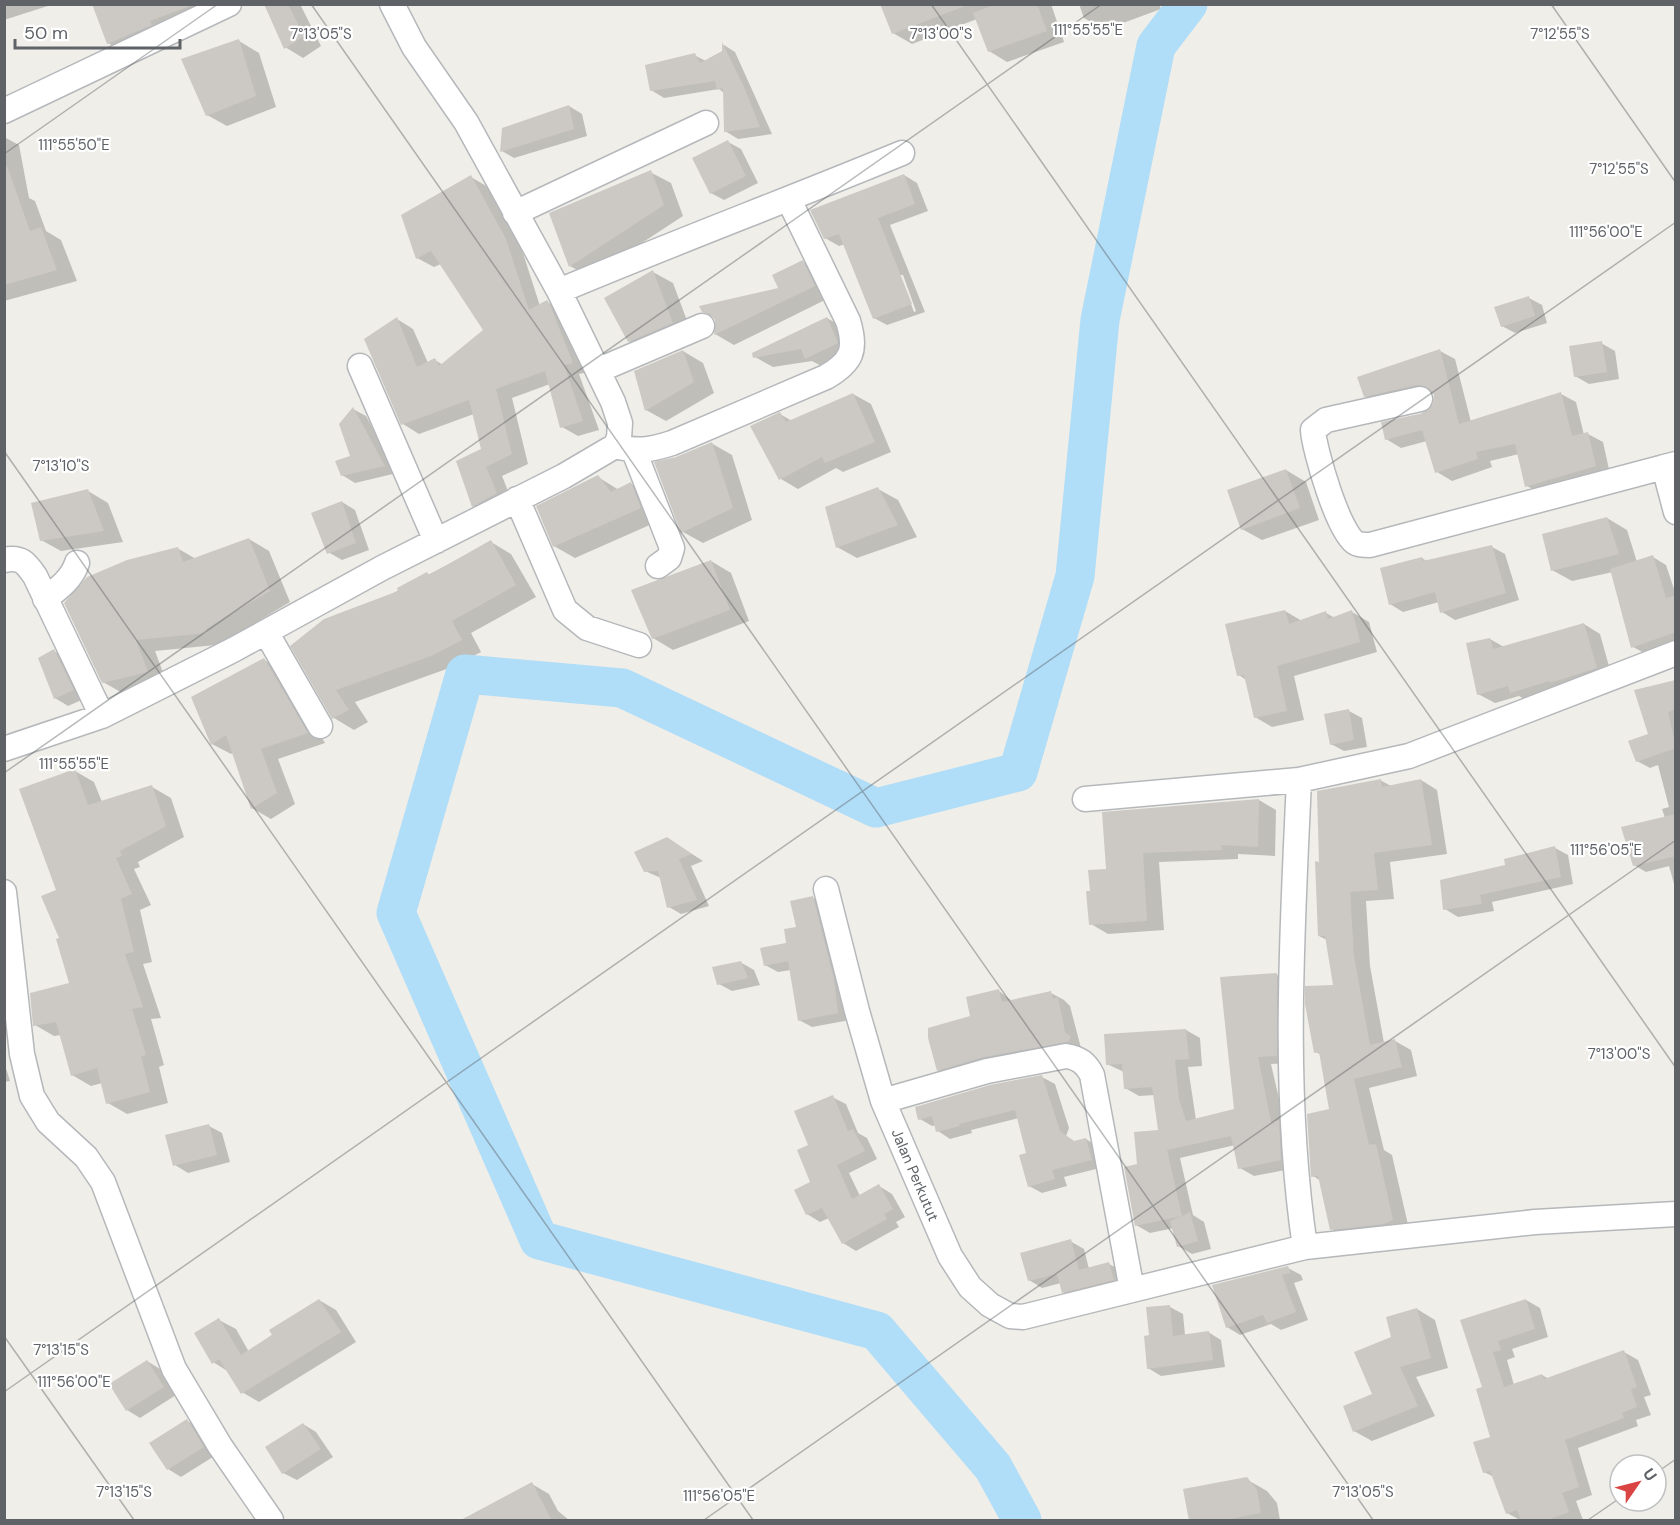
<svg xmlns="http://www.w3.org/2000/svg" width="1680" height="1525" viewBox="0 0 1680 1525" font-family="'DM Sans',sans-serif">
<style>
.shadow{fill:#0003;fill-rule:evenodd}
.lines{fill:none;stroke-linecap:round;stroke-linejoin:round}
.river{stroke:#b0ddf8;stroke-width:39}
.building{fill:#ccc9c5}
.minor-casing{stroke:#b5b8bb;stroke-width:27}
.minor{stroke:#fff;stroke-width:24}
.ticks{fill:none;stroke:#5f6367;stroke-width:1.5;stroke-opacity:0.45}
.labels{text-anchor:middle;stroke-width:4.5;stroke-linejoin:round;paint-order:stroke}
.street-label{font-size:15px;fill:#5f6367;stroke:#fff}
.ticks-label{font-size:15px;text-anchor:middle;fill:#5f6367;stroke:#fff;stroke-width:4.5;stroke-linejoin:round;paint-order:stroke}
</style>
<rect width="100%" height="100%" fill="#f0eee8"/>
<path class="shadow" d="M 4,4 L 54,4 L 4,20 Z
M 94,4 L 236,4 L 126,53 L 108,43 Z
M 265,4 L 300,4 L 321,46 L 303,58 L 285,47 Z
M 882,4 L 1051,4 L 1064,42 L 1007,62 L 989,51 L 977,19 L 912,44 L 893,33 Z
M 1079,4 L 1159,4 L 1161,9 L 1104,30 L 1084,18 Z
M 239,41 L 259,53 L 276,107 L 227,126 L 207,115 Z
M 724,45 L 735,52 L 772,134 L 738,139 L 725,131 L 724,93 L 719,89 L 664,98 L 651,90 L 694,55 L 706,61 L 724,52 Z
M 569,106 L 582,114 L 587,136 L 514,158 L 502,151 Z
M 4,137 L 19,145 L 29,198 L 35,201 L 46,231 L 61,240 L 77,281 L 4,301 Z
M 728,142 L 741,149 L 758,183 L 724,200 L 711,193 Z
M 650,172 L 671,183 L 683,216 L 590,277 L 570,266 Z
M 904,175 L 917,183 L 928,211 L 890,225 L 925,312 L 887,325 L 874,318 L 845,244 L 839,246 L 825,238 ZM 900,275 L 903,275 L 916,311 L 914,312 Z
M 471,177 L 488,187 L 522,250 L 540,306 L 547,302 L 564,311 L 589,372 L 579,374 L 599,430 L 578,436 L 562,427 L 550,384 L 512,398 L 528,464 L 502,476 L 513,503 L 490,515 L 473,506 L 483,450 L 474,414 L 419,434 L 403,424 L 397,319 L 413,329 L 428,363 L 435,360 L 443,365 L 485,330 L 441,264 L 434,267 L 417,258 Z
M 803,262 L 821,273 L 833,296 L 734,345 L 715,334 L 716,319 L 703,311 L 781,289 Z
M 653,272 L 673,283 L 692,334 L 649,353 L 629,341 Z
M 1529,298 L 1542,305 L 1547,323 L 1515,333 L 1502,326 Z
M 827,318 L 846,329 L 856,353 L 825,368 L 812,361 L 773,367 L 755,357 Z
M 1601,343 L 1615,351 L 1619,379 L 1589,384 L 1575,376 Z
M 683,351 L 703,363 L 714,393 L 666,421 L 646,410 Z
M 1440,351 L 1455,359 L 1471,422 L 1561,394 L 1576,402 L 1584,435 L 1588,434 L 1603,442 L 1610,474 L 1542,494 L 1527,486 L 1519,454 L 1490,461 L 1492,467 L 1452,481 L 1437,472 L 1427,441 L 1401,448 L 1386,439 L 1435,404 L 1434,393 L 1380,405 L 1365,396 Z
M 853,394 L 871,404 L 891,452 L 843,472 L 836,468 L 798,489 L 781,479 L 780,414 L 792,421 Z
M 353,409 L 366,416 L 397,473 L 355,483 L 342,475 L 352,456 Z
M 711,443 L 732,455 L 752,520 L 703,543 L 683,532 L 677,458 Z
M 1286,470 L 1306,482 L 1319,520 L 1262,540 L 1242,529 Z
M 598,477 L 619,490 L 631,484 L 651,495 L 661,520 L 575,558 L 554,546 Z
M 878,489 L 898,500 L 917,537 L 857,558 L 837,547 Z
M 88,491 L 108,503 L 123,542 L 61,551 L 41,540 Z
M 342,502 L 355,510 L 369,550 L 342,560 L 328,552 Z
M 1607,518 L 1627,530 L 1637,562 L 1653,557 L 1666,565 L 1676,595 L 1676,643 L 1646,654 L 1633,647 L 1613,572 L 1572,581 L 1552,570 Z
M 249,539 L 269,551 L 290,602 L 225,641 L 226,644 L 155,651 L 167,683 L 124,694 L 103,682 L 177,548 L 196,559 Z
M 491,542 L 511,554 L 536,597 L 471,633 L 481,652 L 452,667 L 355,702 L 368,722 L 354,730 L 334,718 L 292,646 Z
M 1492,547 L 1505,554 L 1519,600 L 1455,620 L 1442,612 L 1439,602 L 1403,612 L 1390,604 L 1422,558 L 1428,562 Z
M 711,561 L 731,573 L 749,621 L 673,650 L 653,638 Z
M 1285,611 L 1302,621 L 1326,613 L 1335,618 L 1352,612 L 1369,622 L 1377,652 L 1294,676 L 1304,720 L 1272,727 L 1255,717 L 1246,680 L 1239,675 Z
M 1584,624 L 1600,634 L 1612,677 L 1528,701 L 1519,696 L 1495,703 L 1478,694 L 1490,639 L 1504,647 Z
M 54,651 L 67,659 L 86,698 L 68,706 L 55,698 Z
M 264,660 L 283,670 L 325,743 L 278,759 L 295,804 L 271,819 L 252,808 L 233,752 L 231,754 L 212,744 Z
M 1676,680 L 1676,891 L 1669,866 L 1646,872 L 1634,865 L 1665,818 L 1662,809 L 1669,807 L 1658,765 L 1650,768 L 1637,761 L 1650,735 L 1636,691 Z
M 1349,711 L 1362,718 L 1367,747 L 1344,751 L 1331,744 Z
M 75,771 L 94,782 L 102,802 L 152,787 L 171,798 L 184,837 L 138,862 L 140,867 L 134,869 L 151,905 L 140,910 L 152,962 L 143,964 L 161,1018 L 151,1019 L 164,1065 L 159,1067 L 168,1103 L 127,1114 L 108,1103 L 102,1083 L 91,1086 L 72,1075 L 61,1035 L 54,1036 L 35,1025 L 71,984 L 61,938 L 58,890 Z
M 1380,780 L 1391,786 L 1421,780 L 1437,790 L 1447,854 L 1390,862 L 1394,899 L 1366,901 L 1370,966 L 1384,1043 L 1395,1041 L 1411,1050 L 1417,1076 L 1369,1088 L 1384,1150 L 1392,1155 L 1409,1229 L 1348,1238 L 1332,1229 L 1321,1181 L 1313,1176 L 1330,1110 L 1321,1055 L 1316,1052 L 1335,986 L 1327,940 L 1319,936 L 1320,863 Z
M 1259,800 L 1276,810 L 1275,856 L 1238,854 L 1238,859 L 1159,862 L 1164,930 L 1108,934 L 1091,924 L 1091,892 L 1108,870 L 1103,813 Z
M 667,838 L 703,861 L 691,866 L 709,906 L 681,914 L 669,907 L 661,878 L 645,871 Z
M 1555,848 L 1568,855 L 1573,884 L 1492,902 L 1494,911 L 1458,917 L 1445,909 L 1507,867 Z
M 813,898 L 826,906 L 850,1020 L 812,1027 L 799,1020 L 791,970 L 778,972 L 765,965 L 788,944 Z
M 740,962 L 754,970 L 760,985 L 732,991 L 719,984 Z
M 1277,975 L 1291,983 L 1290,1063 L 1271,1064 L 1295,1168 L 1254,1176 L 1240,1168 L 1235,1145 L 1180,1158 L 1193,1215 L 1204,1222 L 1211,1249 L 1192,1254 L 1178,1246 L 1174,1228 L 1150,1233 L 1136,1225 L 1139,1166 L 1160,1131 L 1155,1095 L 1139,1096 L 1125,1088 L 1124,1072 L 1107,1064 L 1186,1030 L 1200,1038 L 1202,1066 L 1188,1067 L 1196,1120 L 1236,1110 Z
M 999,991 L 1012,1001 L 1051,993 L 1064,1000 L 1070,1006 L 1081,1048 L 951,1077 L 938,1070 L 972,1018 Z
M 4,1062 L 10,1081 L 4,1082 Z
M 1042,1077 L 1055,1084 L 1069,1128 L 1066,1136 L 1075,1142 L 1086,1139 L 1098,1147 L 1104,1167 L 1064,1177 L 1067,1186 L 1042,1193 L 1029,1186 L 1028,1154 L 1019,1118 L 971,1130 L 972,1133 L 950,1139 L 938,1131 L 936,1125 L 932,1126 L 920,1119 Z
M 832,1097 L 846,1104 L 858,1133 L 867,1138 L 877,1159 L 849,1173 L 860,1196 L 879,1186 L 892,1194 L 905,1217 L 896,1222 L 899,1227 L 856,1251 L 843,1243 L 829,1218 L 820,1222 L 807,1214 L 812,1183 L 810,1145 Z
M 209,1126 L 222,1133 L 230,1162 L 188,1173 L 175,1165 Z
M 1070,1241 L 1084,1249 L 1089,1269 L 1109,1264 L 1122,1271 L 1126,1287 L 1076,1299 L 1063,1292 L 1061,1283 L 1042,1288 L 1029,1280 Z
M 1288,1268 L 1301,1275 L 1303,1280 L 1294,1283 L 1308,1320 L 1281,1330 L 1271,1324 L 1240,1335 L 1227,1327 Z
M 319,1300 L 336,1310 L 356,1342 L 259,1402 L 242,1392 L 229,1372 L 213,1362 L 219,1320 L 236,1329 L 249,1352 Z
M 1526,1300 L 1540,1308 L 1548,1337 L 1512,1349 L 1515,1357 L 1507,1360 L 1514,1385 L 1542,1375 L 1549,1379 L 1624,1352 L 1638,1360 L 1651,1395 L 1644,1397 L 1651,1415 L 1636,1420 L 1638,1426 L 1578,1448 L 1592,1495 L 1576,1501 L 1583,1520 L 1520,1520 L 1507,1513 L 1494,1477 L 1484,1472 L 1492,1438 L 1484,1388 L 1462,1321 Z
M 1170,1307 L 1183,1314 L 1185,1335 L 1208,1332 L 1221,1340 L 1225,1367 L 1161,1376 L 1148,1368 L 1150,1337 Z
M 1417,1309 L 1435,1320 L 1448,1368 L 1416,1377 L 1435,1416 L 1372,1441 L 1354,1431 L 1374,1395 L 1393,1338 Z
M 147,1361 L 160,1369 L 176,1395 L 140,1418 L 127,1410 Z
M 187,1421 L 200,1428 L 216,1455 L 181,1477 L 168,1469 Z
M 303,1424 L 316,1432 L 333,1457 L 297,1480 L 283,1473 Z
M 1246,1479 L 1267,1491 L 1277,1503 L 1280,1520 L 1191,1520 Z
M 532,1484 L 549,1494 L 558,1511 L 569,1520 L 488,1520 Z"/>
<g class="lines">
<path class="river" d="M 1022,1520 L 993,1467 L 877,1331 L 539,1240 L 396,913 L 465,674 L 622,688 L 876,808 L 1018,772 L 1075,576 L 1100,320 L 1156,46 L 1188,4"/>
</g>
<path class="building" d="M 92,4 L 190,4 L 190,6 L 150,21 L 152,25 L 107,44 Z
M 264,4 L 288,4 L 304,36 L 284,49 Z
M 880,4 L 965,4 L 965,6 L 892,34 Z
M 996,4 L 1037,4 L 1047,31 L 988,52 L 973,13 Z
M 239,39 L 256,96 L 206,116 L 181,59 Z
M 722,42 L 744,87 L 760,127 L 724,132 L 723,88 L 717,90 L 715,81 L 650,91 L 645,65 L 695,53 L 700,63 L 722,51 Z
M 569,105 L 574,129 L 500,152 L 502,128 Z
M 728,140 L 746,176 L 710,194 L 692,158 Z
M 4,166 L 7,166 L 30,231 L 41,227 L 57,270 L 4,285 Z
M 651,170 L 664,205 L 569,267 L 549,213 Z
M 904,174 L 915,204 L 878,218 L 912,304 L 873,319 L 839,234 L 824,239 L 810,210 Z
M 471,175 L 506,239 L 529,310 L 547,300 L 550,305 L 573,363 L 564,365 L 583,421 L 560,428 L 545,371 L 496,389 L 512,454 L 486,467 L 497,493 L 472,507 L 456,461 L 481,449 L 469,400 L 401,425 L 364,339 L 397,317 L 417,367 L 435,358 L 439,366 L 483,330 L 431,251 L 416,259 L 401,215 Z
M 803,260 L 815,286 L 714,335 L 715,320 L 710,314 L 702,312 L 699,306 L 778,288 L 772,275 Z
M 653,270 L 673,323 L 628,342 L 604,298 Z
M 1529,296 L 1535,316 L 1501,327 L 1494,307 Z
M 827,317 L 838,343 L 805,359 L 801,349 L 753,358 L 752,353 Z
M 1602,341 L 1607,372 L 1574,377 L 1569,346 Z
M 1440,349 L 1459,424 L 1561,392 L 1572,436 L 1588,432 L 1596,466 L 1525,487 L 1515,444 L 1476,452 L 1478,459 L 1435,473 L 1422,430 L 1385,440 L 1381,422 L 1424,413 L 1433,404 L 1434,395 L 1430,389 L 1417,385 L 1364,397 L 1357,377 Z
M 683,350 L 694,382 L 645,411 L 634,371 Z
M 853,393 L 875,442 L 825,463 L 822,457 L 779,480 L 750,426 L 780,412 L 786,422 Z
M 353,407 L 385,466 L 341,476 L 335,461 L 350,456 L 339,424 Z
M 712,442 L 733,508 L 681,533 L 654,462 L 676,457 Z
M 1286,469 L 1300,508 L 1241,530 L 1227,490 Z
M 598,475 L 611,492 L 631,482 L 641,508 L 553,547 L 536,506 Z
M 878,487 L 898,525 L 836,548 L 825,507 Z
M 88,489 L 104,531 L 40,541 L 31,503 Z
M 342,501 L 356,543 L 327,554 L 311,513 Z
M 1607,517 L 1619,554 L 1551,571 L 1542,534 Z
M 249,538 L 270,591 L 206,629 L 207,633 L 136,640 L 148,672 L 102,683 L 64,603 L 87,577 L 127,560 L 178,547 L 183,562 Z
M 491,540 L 516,585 L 452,621 L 462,640 L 431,656 L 336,690 L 349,710 L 332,719 L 290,646 L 324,619 L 398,591 L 397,588 L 427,572 L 429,575 Z
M 1492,545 L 1506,593 L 1440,613 L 1435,592 L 1389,605 L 1380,568 L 1422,557 L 1423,561 Z
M 1653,555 L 1666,598 L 1676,595 L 1676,632 L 1631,648 L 1610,569 Z
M 711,560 L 730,610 L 652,639 L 631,590 Z
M 1285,610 L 1289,624 L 1326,611 L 1328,619 L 1352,610 L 1360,642 L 1277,666 L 1287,711 L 1254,718 L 1244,675 L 1237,676 L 1225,624 Z
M 1584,623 L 1597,668 L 1550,683 L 1550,681 L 1510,693 L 1508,686 L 1477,695 L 1466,643 L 1490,638 L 1493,649 Z
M 54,649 L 74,690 L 54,699 L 38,658 Z
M 264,658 L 308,733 L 261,749 L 277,793 L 251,809 L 226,735 L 211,745 L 191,697 Z
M 1676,680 L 1676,709 L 1668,712 L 1676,748 L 1636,762 L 1628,741 L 1648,734 L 1634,690 Z
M 1349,709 L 1354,740 L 1330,745 L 1324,714 Z
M 75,769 L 88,805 L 152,785 L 166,826 L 120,851 L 122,856 L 116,858 L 132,894 L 121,899 L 134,952 L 125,954 L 143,1007 L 132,1009 L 146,1055 L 141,1056 L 150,1092 L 106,1104 L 97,1068 L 71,1076 L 56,1022 L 33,1026 L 30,993 L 69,983 L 56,939 L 59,938 L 41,896 L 56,890 L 19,789 Z
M 1381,779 L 1382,787 L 1421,779 L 1432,845 L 1374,853 L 1378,890 L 1350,892 L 1354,956 L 1370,1045 L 1395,1039 L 1402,1067 L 1354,1079 L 1369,1145 L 1376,1144 L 1393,1220 L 1384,1224 L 1330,1230 L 1318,1176 L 1311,1177 L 1307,1114 L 1329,1109 L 1319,1052 L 1314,1053 L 1305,1004 L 1305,986 L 1333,985 L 1325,936 L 1318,936 L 1315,861 L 1319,862 L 1317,791 Z
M 1259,799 L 1258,847 L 1221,845 L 1222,850 L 1143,853 L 1147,921 L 1089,925 L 1086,891 L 1090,891 L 1088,870 L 1106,869 L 1102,812 Z
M 1676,814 L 1676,856 L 1633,866 L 1621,827 Z
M 667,837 L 692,854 L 679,859 L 697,900 L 667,908 L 658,871 L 644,872 L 634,852 Z
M 1555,846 L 1561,877 L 1480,895 L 1482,904 L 1443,910 L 1440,880 L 1505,865 L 1504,859 Z
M 813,896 L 834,979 L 838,1013 L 798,1021 L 788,961 L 764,966 L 760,948 L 786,943 L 784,929 L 796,927 L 790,901 Z
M 741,961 L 748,978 L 717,985 L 712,967 Z
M 1277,973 L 1277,1056 L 1258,1057 L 1271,1122 L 1279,1120 L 1281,1160 L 1238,1169 L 1231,1136 L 1167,1150 L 1182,1216 L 1190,1212 L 1198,1241 L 1177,1247 L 1170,1221 L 1182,1216 L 1135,1226 L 1124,1167 L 1137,1164 L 1134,1132 L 1158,1130 L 1152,1087 L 1124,1089 L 1122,1064 L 1106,1065 L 1104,1034 L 1186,1029 L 1189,1059 L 1175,1060 L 1179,1099 L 1186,1121 L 1234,1109 L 1220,977 Z
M 999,989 L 1002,1002 L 1051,991 L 1053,999 L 1058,997 L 1065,1032 L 1071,1037 L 1068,1042 L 984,1057 L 937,1071 L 928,1038 L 928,1028 L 970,1016 L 966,997 Z
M 1042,1075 L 1060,1131 L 1074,1141 L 1086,1138 L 1092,1160 L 1052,1170 L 1055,1179 L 1028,1187 L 1019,1155 L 1026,1153 L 1015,1110 L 959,1124 L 960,1126 L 936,1132 L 932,1116 L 918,1120 L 915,1107 L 990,1085 Z
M 833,1095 L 848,1131 L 853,1129 L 865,1151 L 837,1165 L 852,1199 L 879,1184 L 893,1209 L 884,1214 L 887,1219 L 842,1244 L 822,1208 L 806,1215 L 794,1190 L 810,1182 L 797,1150 L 808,1145 L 794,1111 Z
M 209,1124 L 217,1155 L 173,1166 L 165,1135 Z
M 1071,1239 L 1079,1270 L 1109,1262 L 1114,1280 L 1062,1293 L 1057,1274 L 1028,1281 L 1020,1253 Z
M 1288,1266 L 1291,1273 L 1282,1275 L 1296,1312 L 1267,1323 L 1263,1315 L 1226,1328 L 1212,1285 Z
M 319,1299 L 341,1332 L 241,1394 L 219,1359 L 212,1364 L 194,1333 L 219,1318 L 241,1355 L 272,1335 L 269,1330 Z
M 1526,1299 L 1535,1329 L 1498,1341 L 1501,1350 L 1493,1352 L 1504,1387 L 1542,1374 L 1544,1379 L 1624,1350 L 1637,1387 L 1631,1389 L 1637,1407 L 1622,1413 L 1624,1418 L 1565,1440 L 1579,1487 L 1562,1493 L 1569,1512 L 1545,1521 L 1521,1521 L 1517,1510 L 1506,1514 L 1490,1471 L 1483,1473 L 1473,1442 L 1490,1437 L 1476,1389 L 1482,1387 L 1460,1320 Z
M 1170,1305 L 1173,1336 L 1209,1331 L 1213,1360 L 1147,1369 L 1144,1336 L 1149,1335 L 1146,1307 Z
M 1417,1308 L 1431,1358 L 1400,1367 L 1418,1406 L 1353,1432 L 1343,1406 L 1372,1394 L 1354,1352 L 1391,1337 L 1386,1317 Z
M 147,1360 L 164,1387 L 126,1411 L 109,1384 Z
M 187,1419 L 204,1447 L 167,1470 L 149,1443 Z
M 303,1423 L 321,1449 L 282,1474 L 265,1447 Z
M 1247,1477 L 1257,1490 L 1261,1513 L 1220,1521 L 1189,1521 L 1183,1489 Z
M 532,1482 L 552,1521 L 459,1521 Z"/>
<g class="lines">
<g class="minor-casing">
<path id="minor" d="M 4,111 L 229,4
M 515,213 L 706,123
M 559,291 C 673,243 788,200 902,153
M 360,366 L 436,541
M 599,370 L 702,326
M 1420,399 L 1326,420 L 1313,430 C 1314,449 1339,535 1356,543 C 1359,545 1366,545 1370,545 L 1664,467
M 615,446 C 637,452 651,450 672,443 L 826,377 C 852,362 857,350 848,321 L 789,200
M 634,451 L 672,548 L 669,558 L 658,566
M 1676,464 L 1664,467 L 1676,512
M 517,499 L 565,610 L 587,628 L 639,645
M 4,560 C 21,556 26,563 35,576 L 102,716
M 45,599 C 58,589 72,579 77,563
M 266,632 L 320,726
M 4,749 L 102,716 L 233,650 L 382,568 L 564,476 L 615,446 L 619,438 L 620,423 L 613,402 L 559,291 L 466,122 L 414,47 L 392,4
M 1299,780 C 1292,936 1282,1092 1305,1247 L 1535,1222 L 1676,1214
M 1085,799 L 1299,780 L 1409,756 L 1676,653
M 826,889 L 857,1011 L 883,1101 L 950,1256 L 970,1287 L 990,1305 L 1010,1316 L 1023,1317 L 1132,1290
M 4,892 L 22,1054 L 32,1096 L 48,1122 L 86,1157 L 103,1182 L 174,1369 L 220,1446 L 271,1520
M 883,1101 L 987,1071 L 1066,1056 C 1079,1058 1086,1063 1092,1075 L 1132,1290 L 1305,1247"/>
</g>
<use href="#minor" class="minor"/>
</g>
<path class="ticks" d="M 311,4 L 1373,1520M 931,4 L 1676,1068M 1551,4 L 1676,183M 4,154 L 218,4M 4,451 L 753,1520M 4,773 L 1102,4M 4,1336 L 134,1520M 4,1392 L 1676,222M 1656,1473 L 1676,1459M 704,1520 L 1676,840M 1588,1520 L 1620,1498"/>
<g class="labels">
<g class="street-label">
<text transform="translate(915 1175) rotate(67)" y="5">Jalan Perkutut</text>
</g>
</g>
<g class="ticks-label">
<text x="1088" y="35">111°55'55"E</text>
<text x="321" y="39">7°13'05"S</text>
<text x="941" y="39">7°13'00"S</text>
<text x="1560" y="39">7°12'55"S</text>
<text x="74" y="150">111°55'50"E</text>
<text x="1619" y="174">7°12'55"S</text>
<text x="1606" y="237">111°56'00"E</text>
<text x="61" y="471">7°13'10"S</text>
<text x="74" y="769">111°55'55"E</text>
<text x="1606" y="855">111°56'05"E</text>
<text x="1619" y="1059">7°13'00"S</text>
<text x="61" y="1355">7°13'15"S</text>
<text x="74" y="1387">111°56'00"E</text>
<text x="124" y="1497">7°13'15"S</text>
<text x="1363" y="1497">7°13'05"S</text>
<text x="719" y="1501">111°56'05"E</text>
</g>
<rect width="1680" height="1525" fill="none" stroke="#5f6367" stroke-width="12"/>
<g transform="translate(1638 1483) rotate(55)"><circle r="28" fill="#ffffff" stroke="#bfc1c2" stroke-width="1.5"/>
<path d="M0-4.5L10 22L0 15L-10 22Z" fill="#da4544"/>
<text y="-9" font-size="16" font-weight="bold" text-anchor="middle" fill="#5f6367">U</text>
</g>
<path d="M15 39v9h165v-9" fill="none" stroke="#5f6367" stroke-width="3"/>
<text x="24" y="39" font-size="18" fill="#5f6367" stroke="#ffffff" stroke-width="4.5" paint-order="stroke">50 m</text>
</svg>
